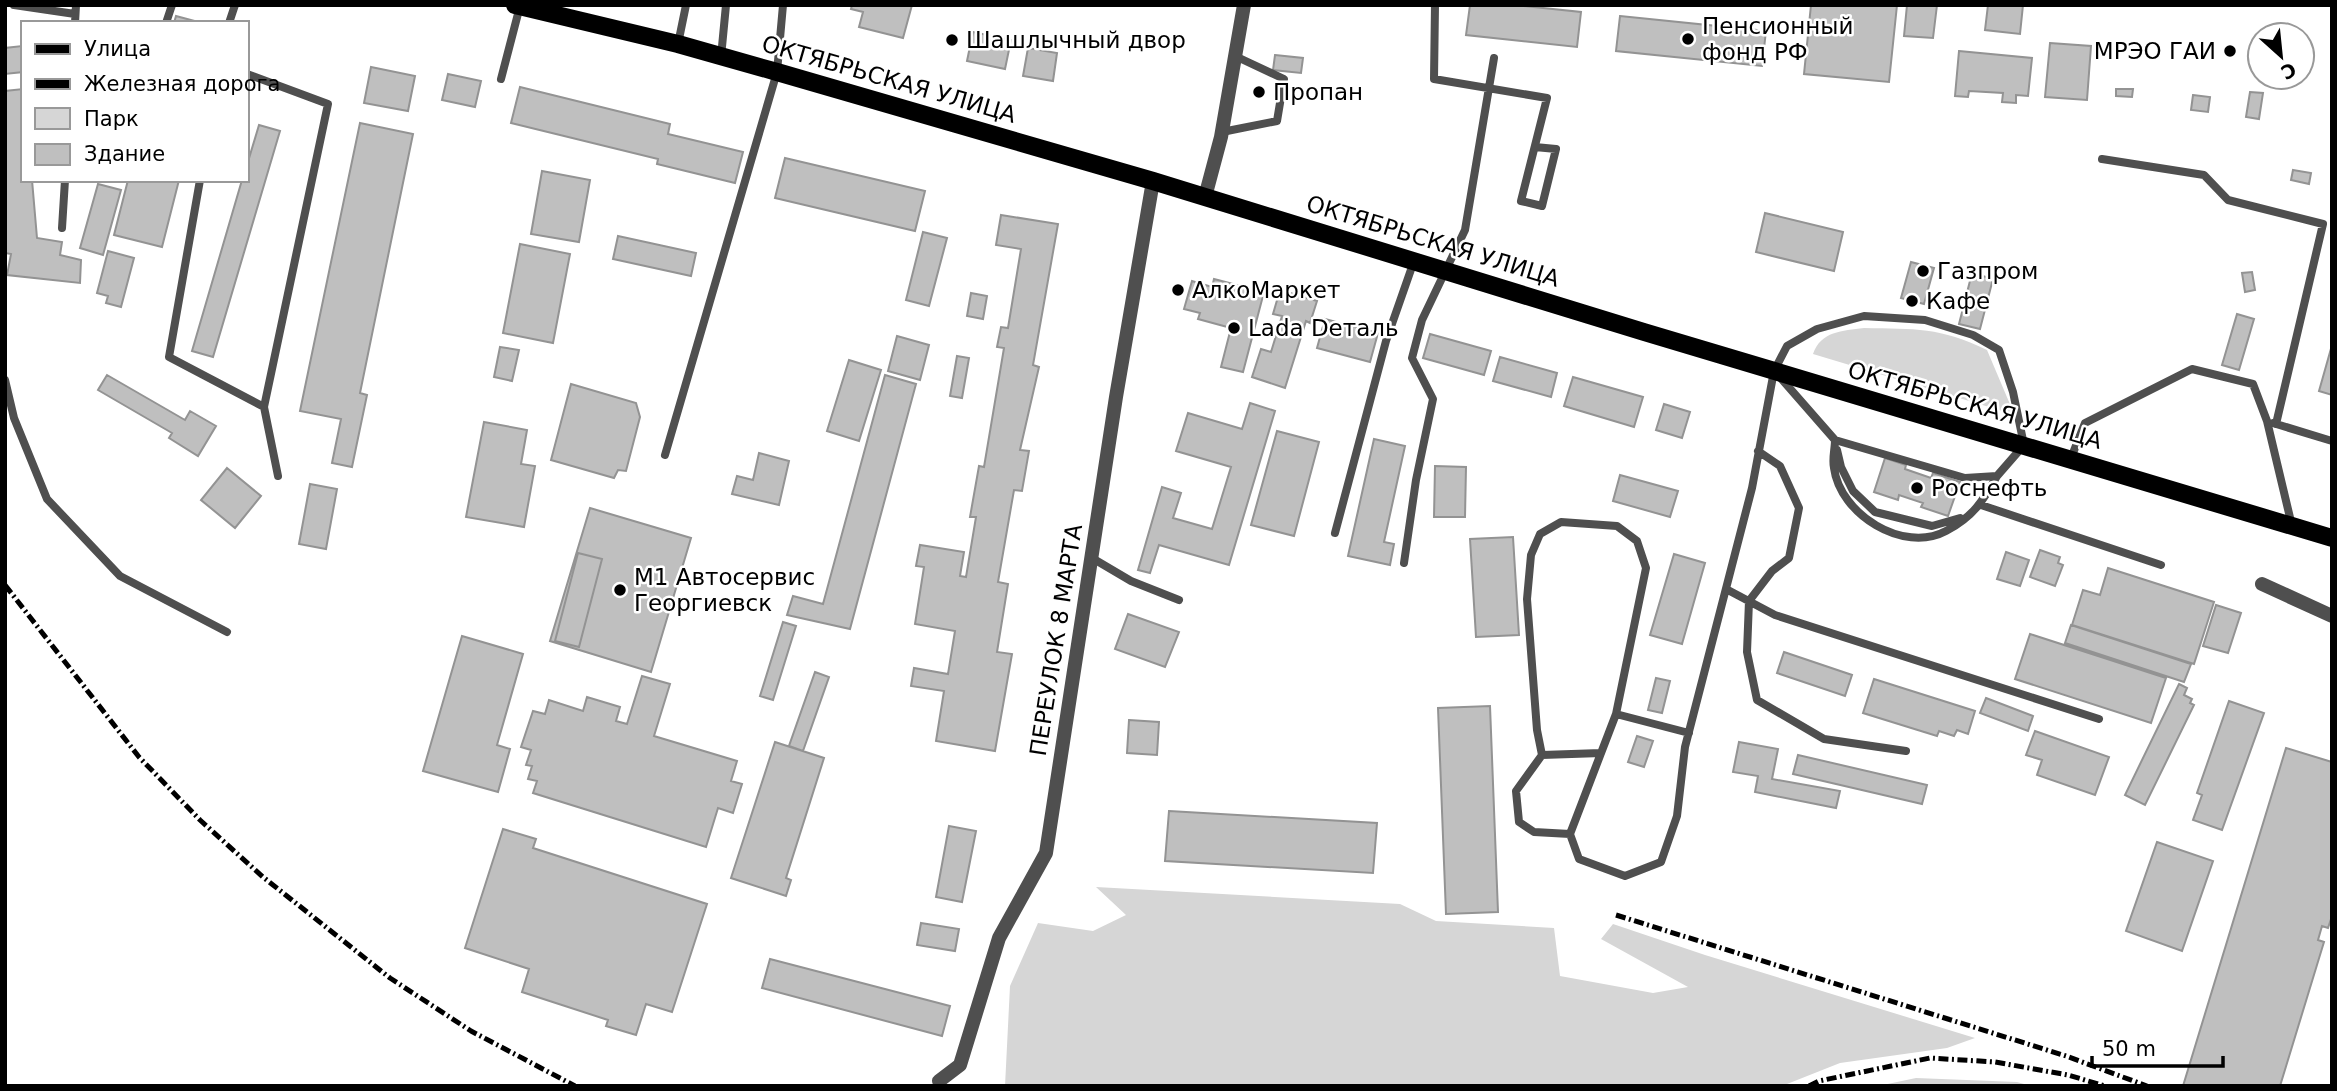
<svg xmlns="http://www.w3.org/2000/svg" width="2337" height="1091" viewBox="0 0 2337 1091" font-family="'DejaVu Sans',sans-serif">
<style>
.green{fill:#d6d6d6}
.building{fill:#bfbfbf;stroke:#939393;stroke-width:2}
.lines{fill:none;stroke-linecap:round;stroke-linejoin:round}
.lane{stroke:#4f4f4f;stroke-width:8}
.street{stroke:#4f4f4f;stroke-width:14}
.primary{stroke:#000;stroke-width:18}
.rail{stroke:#000;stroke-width:5;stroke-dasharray:10 3.5 2 3.5;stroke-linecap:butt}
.poi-dot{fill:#000;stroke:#fff;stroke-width:2.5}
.labels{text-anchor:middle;stroke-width:5;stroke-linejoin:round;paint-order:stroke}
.poi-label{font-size:23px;fill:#000;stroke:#fff;text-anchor:start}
.street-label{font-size:23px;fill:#000;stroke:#fff}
</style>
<rect width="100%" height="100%" fill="#fff"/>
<path class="green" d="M 1864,328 C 1915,329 1940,327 1987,350 L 2012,409 L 2009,413 L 1813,354 C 1821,331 1842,331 1864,328 Z
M 1096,887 L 1400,904 L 1436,921 L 1554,928 L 1560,976 L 1653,993 L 1688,987 L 1601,939 L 1613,924 L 1705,955 L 1975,1038 L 1947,1048 L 1840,1063 L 1782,1086 L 1005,1086 L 1010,986 L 1038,923 L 1093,931 L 1126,915 Z
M 1916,1078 L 2017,1082 L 2031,1086 L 1878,1086 Z"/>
<path class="building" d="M 852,5 L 912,5 L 903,38 L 859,27 L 863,12 L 851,9 Z
M 1470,5 L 1514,5 L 1581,12 L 1577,47 L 1466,35 Z
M 1811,5 L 1897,5 L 1889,82 L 1804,74 Z
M 1907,5 L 1937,5 L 1933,38 L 1904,36 Z
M 1988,5 L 2023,5 L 2020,34 L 1985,30 Z
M 176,16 L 202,23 L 174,23 Z
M 1620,16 L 1766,31 L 1762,66 L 1616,51 Z
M 973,32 L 1011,40 L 1005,69 L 967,61 Z
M 2050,43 L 2091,46 L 2087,100 L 2045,97 Z
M 22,46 L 23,72 L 5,74 L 5,48 Z
M 1028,48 L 1057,53 L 1053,81 L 1023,76 Z
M 1959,51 L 2032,58 L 2028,96 L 2016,95 L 2016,103 L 2002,102 L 2003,93 L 1969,91 L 1968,97 L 1955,96 Z
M 1275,55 L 1303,58 L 1301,73 L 1273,70 Z
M 371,67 L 415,76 L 408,111 L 364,103 Z
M 448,74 L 481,81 L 475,107 L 442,100 Z
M 520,87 L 670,124 L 668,134 L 743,152 L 735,183 L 657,164 L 658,159 L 511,123 Z
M 23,89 L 23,180 L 32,180 L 37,238 L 62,242 L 60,255 L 81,260 L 80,283 L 7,275 L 11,254 L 5,253 L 5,91 Z
M 2116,89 L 2133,89 L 2132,97 L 2116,96 Z
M 2250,92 L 2263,93 L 2259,119 L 2246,117 Z
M 2193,95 L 2210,97 L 2208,112 L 2191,110 Z
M 360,123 L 413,134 L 360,393 L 367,395 L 352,467 L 332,463 L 341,419 L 300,411 Z
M 259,125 L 280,131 L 213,357 L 192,351 L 242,180 L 247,180 L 247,165 Z
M 785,158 L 925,191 L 915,231 L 775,198 Z
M 2293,170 L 2311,173 L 2309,184 L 2291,180 Z
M 542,171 L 590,180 L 579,242 L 531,234 Z
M 128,180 L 179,180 L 162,247 L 114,235 Z
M 98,184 L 121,190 L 103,255 L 80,248 Z
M 1765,213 L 1843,232 L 1834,271 L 1756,252 Z
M 1001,215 L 1058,224 L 1033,365 L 1039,367 L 1020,450 L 1029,451 L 1022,491 L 1014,490 L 998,582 L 1008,584 L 997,652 L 1012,654 L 995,751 L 936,741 L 944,691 L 911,686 L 914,668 L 948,674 L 955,631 L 915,624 L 924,567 L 916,566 L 920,545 L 964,552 L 960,576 L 966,577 L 976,517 L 970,517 L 979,466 L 984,467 L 1004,348 L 997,347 L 1001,327 L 1008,328 L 1021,249 L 996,245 Z
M 923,232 L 947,238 L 929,306 L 906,300 Z
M 618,236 L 696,253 L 691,276 L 613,259 Z
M 520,244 L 570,254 L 553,343 L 503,333 Z
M 108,251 L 134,258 L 121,307 L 106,303 L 108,296 L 97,293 Z
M 1911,262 L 1934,268 L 1924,304 L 1901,298 Z
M 2252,272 L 2255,290 L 2245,292 L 2242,273 Z
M 1972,273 L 1993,279 L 1980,329 L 1959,324 Z
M 1214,279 L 1264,292 L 1243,372 L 1221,367 L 1231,328 L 1198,319 L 1200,313 L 1184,309 L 1192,281 L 1212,287 Z
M 1280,290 L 1317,301 L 1310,323 L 1306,321 L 1285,388 L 1252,377 L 1261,349 L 1271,352 L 1282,316 L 1273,314 Z
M 971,293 L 987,296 L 983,319 L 967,316 Z
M 2237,314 L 2254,319 L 2239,370 L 2222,365 Z
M 1325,319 L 1378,333 L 1370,362 L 1317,348 Z
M 1430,334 L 1491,351 L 1484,375 L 1423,358 Z
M 897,336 L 929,345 L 920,380 L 888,371 Z
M 2332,345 L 2332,395 L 2319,391 Z
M 500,347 L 519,350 L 512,381 L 494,377 Z
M 957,356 L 969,358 L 962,398 L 950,396 Z
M 1500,357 L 1557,373 L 1551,397 L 1493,381 Z
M 849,360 L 881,370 L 859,441 L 827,431 Z
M 107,375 L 185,420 L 190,411 L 216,426 L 198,456 L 169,438 L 172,433 L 98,390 Z
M 885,375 L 916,384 L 850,629 L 787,615 L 793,596 L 823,604 Z
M 1573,377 L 1643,397 L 1634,427 L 1564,406 Z
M 571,384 L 636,403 L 640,417 L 626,471 L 618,470 L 614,478 L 551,460 Z
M 1250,403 L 1275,411 L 1229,565 L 1159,545 L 1150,573 L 1138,570 L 1162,487 L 1181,493 L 1173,518 L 1212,529 L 1231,467 L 1176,451 L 1188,413 L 1242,429 Z
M 1664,404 L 1690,412 L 1682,438 L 1656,430 Z
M 484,422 L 527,430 L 521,464 L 535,466 L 524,527 L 466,517 Z
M 1277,431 L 1319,442 L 1294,536 L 1251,525 Z
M 1374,439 L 1405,446 L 1384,542 L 1394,544 L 1390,565 L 1348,556 Z
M 759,453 L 789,461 L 779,505 L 732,494 L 737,476 L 753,480 Z
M 1885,458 L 1906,465 L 1905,469 L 1931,478 L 1933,473 L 1960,482 L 1948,516 L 1921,507 L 1923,503 L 1899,495 L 1898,500 L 1874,492 Z
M 1435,466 L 1466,467 L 1465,517 L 1434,517 Z
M 227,468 L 261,496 L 235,528 L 201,500 Z
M 1620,475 L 1678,491 L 1670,517 L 1613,501 Z
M 310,484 L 337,489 L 326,549 L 299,544 Z
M 590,508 L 691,538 L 651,672 L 550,641 Z
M 1513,537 L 1519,635 L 1476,637 L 1470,539 Z
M 2040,550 L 2060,557 L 2058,563 L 2063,565 L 2055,586 L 2030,577 Z
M 2006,552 L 2029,560 L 2020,586 L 1997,579 Z
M 578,553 L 602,559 L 579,647 L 555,641 Z
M 1674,554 L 1705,563 L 1682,644 L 1650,635 Z
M 2108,568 L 2214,602 L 2194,664 L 2072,625 L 2083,590 L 2100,595 Z
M 2216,605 L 2241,613 L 2228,653 L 2203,646 Z
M 1128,614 L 1179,632 L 1165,667 L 1115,649 Z
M 783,622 L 796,626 L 773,700 L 760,696 Z
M 2071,625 L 2191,664 L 2184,682 L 2065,643 Z
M 2030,634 L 2166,678 L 2151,723 L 2015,679 Z
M 462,636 L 523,654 L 497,745 L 510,749 L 498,792 L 423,771 Z
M 1784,652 L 1852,675 L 1845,696 L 1777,673 Z
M 815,672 L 829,677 L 803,751 L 789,746 Z
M 642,676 L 670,684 L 654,736 L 737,761 L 731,781 L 742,784 L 733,813 L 718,808 L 706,847 L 533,793 L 537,781 L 528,779 L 532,766 L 526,765 L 531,750 L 521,747 L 533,711 L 545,714 L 549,700 L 583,711 L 587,697 L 620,707 L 616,721 L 627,724 Z
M 1656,678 L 1670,681 L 1662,713 L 1648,710 Z
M 1874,679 L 1975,711 L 1968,734 L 1957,730 L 1954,736 L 1939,731 L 1937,736 L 1863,713 Z
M 2179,684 L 2187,688 L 2184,695 L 2192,699 L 2190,703 L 2194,705 L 2145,805 L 2125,795 Z
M 1986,698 L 2033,716 L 2028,731 L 1980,713 Z
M 2229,701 L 2264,713 L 2222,830 L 2193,820 L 2202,795 L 2197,793 Z
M 1490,706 L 1498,912 L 1446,914 L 1438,708 Z
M 1129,720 L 1159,722 L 1157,755 L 1127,753 Z
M 2035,731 L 2109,757 L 2095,795 L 2037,775 L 2042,760 L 2026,755 Z
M 1637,736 L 1653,741 L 1644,767 L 1628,762 Z
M 775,742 L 824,758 L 786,878 L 791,880 L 786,896 L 731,878 Z
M 1739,742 L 1778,749 L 1772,779 L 1840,791 L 1836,808 L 1755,792 L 1758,776 L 1733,772 Z
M 2286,748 L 2332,762 L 2332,916 L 2328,928 L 2322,926 L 2318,940 L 2324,942 L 2280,1086 L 2183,1086 Z
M 1798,755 L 1927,785 L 1922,804 L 1793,774 Z
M 1169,811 L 1377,823 L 1373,873 L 1165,861 Z
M 949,826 L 976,831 L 962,902 L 936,897 Z
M 503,829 L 536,839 L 533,848 L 707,904 L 672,1012 L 646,1004 L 636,1035 L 606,1026 L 608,1020 L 522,992 L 529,969 L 465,948 Z
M 2157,842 L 2213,861 L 2182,951 L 2126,931 Z
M 921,923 L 959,929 L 955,951 L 917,945 Z
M 770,959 L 950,1006 L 942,1036 L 762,988 Z"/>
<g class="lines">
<path class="lane" d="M 14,5 L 75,14
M 1435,5 L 1434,79 L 1547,98 L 1521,201 L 1542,206 L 1556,149 L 1535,147
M 75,23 L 76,5
M 166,23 L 172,5
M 229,23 L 235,5
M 678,44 L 686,5
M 721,57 L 726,5
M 501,79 L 520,6
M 1222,132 L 1277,121 L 1284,79 L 1235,56
M 2102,159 L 2204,175 L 2228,200 L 2323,224 L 2276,424
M 200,180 L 169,357 L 264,407 L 328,104 L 247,74
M 62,228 L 65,180
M 5,380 L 14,418 L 47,499 L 120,576 L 227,632
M 264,407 L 278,476
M 2273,423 L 2332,441
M 1835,440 C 1835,449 1832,459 1834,468 C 1840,514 1903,554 1946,531 C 1973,517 1983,501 1997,476
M 1837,450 L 1841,467 L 1853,491 L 1875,512 L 1932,526 L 1960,518
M 1758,451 L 1780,466 L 1799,508 L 1789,558 L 1772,571 L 1749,601 L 1747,652 L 1757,700 L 1824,739 L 1906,751
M 665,455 L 777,72 L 783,5
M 2071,458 L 2085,423 L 2192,369 L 2253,384 L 2267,421 L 2292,526
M 1981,505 L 2161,565
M 1335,533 L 1386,341 L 1414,261
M 1092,558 L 1131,581 L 1179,600
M 1404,563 L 1416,480 L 1433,399 L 1412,358 L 1422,320 L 1465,230 L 1494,58
M 1726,589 L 1775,615 L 2099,719
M 1616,714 L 1689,733
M 1542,755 L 1601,753
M 1570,834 L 1534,832 L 1519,822 L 1516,791 L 1542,755 L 1537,730 L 1527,599 L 1531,555 L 1540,534 L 1561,522 L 1617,526 L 1637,541 L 1646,568 L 1616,714 L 1570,834 L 1579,859 L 1625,876 L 1661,862 L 1677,816 L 1685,747 L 1752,488 L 1774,371 L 1787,346 L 1817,329 L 1864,316 L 1925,320 L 1973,335 L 1999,350 L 2013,392 L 2024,445 L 1997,476 L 1965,478 L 1835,440 L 1778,375"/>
<path class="street" d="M 1205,197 L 1221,137 L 1244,5
M 2262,584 L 2332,616
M 939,1081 L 960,1065 L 999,938 L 1046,853 L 1116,397 L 1153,181"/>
<path class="primary" d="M 515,5 L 678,44 L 777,72 L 1153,181 L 1644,332 L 2332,538"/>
<path class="rail" d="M 5,585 L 139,757 L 200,820 L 263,877 L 390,978 L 471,1031 L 575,1086
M 1616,915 L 2066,1056 L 2147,1086
M 1809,1086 L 1819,1081 L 1930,1058 L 1995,1062 L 2068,1075 L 2105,1086"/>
</g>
<g class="poi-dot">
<circle cx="1688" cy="39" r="7"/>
<circle cx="952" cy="40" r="7"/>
<circle cx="2230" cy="51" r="7"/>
<circle cx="1259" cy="92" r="7"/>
<circle cx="1923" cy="271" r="7"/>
<circle cx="1178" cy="290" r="7"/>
<circle cx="1912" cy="301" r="7"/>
<circle cx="1234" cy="328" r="7"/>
<circle cx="1917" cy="488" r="7"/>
<circle cx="620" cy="590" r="7"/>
</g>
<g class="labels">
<g class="poi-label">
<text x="1702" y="34">Пенсионный<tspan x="1702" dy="26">фонд РФ</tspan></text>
<text x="966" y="48">Шашлычный двор</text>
<text x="2216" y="59" text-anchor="end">МРЭО ГАИ</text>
<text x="1273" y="100">Пропан</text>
<text x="1937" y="279">Газпром</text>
<text x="1192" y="298">АлкоМаркет</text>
<text x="1926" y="309">Кафе</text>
<text x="1248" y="336">Lada Dеталь</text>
<text x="1931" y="496">Роснефть</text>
<text x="634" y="585">М1 Автосервис<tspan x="634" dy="26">Георгиевск</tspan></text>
</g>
<g class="street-label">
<text transform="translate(889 79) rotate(16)" y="8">ОКТЯБРЬСКАЯ УЛИЦА</text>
<text transform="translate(1433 241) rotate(17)" y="8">ОКТЯБРЬСКАЯ УЛИЦА</text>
<text transform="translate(1975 405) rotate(16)" y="8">ОКТЯБРЬСКАЯ УЛИЦА</text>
<text transform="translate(1056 640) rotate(-81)" y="8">ПЕРЕУЛОК 8 МАРТА</text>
</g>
</g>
<rect width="2337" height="1091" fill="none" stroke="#000000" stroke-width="14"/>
<rect x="21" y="21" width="228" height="161" fill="#ffffff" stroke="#999999" stroke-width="2"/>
<rect x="35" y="44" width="35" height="10" fill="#000000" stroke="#999999" stroke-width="2"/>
<text x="84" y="56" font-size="21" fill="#000000">Улица</text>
<rect x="35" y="79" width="35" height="10" fill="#000000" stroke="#999999" stroke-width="2"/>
<text x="84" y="91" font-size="21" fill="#000000">Железная дорога</text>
<rect x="35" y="108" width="35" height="21" fill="#d6d6d6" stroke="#999999" stroke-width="2"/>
<text x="84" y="126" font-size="21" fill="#000000">Парк</text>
<rect x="35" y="144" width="35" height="21" fill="#bfbfbf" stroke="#999999" stroke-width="2"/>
<text x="84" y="161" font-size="21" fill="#000000">Здание</text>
<g transform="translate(2281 56) rotate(153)"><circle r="33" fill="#ffffff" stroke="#999999" stroke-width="2"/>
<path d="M0-5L12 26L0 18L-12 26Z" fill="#000000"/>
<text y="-10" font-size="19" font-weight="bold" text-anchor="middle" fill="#000000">С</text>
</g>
<path d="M2092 1056v10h131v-10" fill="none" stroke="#000000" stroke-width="3.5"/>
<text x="2102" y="1056" font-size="21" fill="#000000" stroke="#ffffff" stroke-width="5" paint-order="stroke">50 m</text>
</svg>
